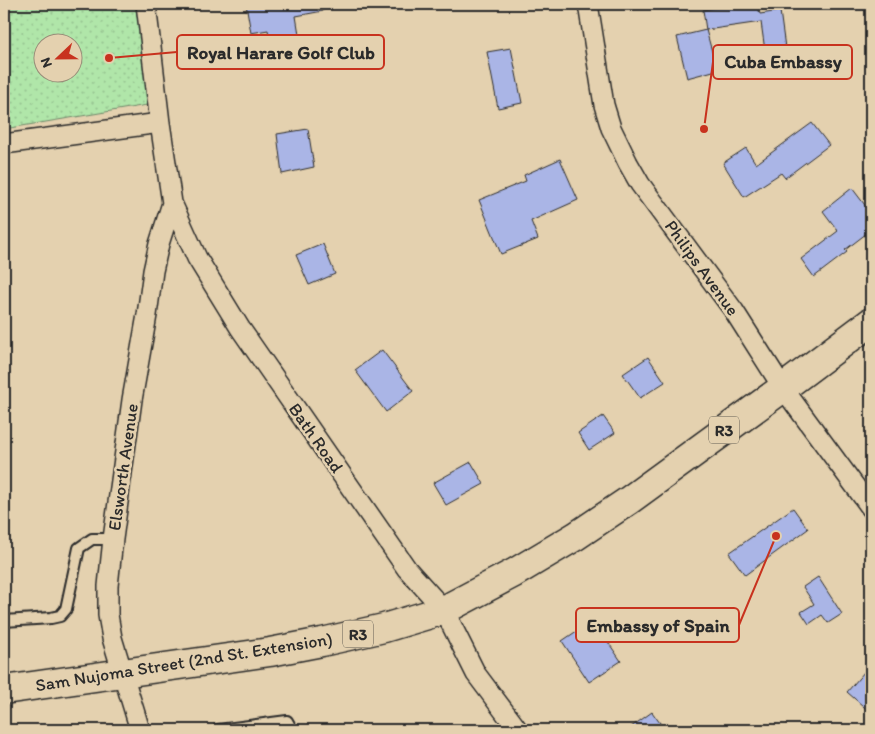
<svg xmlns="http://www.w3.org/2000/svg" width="875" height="734" viewBox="0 0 875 734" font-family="Itim,sans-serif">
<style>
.grass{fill:url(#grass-dots);stroke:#6e886a;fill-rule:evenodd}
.building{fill:#aab5e6;stroke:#2b2b2b}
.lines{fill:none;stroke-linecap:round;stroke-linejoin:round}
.lane-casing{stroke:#2b2b2b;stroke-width:14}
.street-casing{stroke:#2b2b2b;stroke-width:22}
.highway-casing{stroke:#2b2b2b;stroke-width:31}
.lane{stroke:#e4d1af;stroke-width:10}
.street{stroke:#e4d1af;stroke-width:19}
.highway{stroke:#e4d1af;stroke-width:28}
.labels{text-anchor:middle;stroke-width:5;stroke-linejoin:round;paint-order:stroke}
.shield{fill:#e4d1af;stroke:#625d53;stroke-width:1}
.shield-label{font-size:16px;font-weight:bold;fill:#2b2b2b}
.street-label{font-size:18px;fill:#2b2b2b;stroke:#e4d1af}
.leader{fill:none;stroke:#c8321e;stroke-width:2}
.callout-dot{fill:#c8321e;stroke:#e4d1af;stroke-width:2}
.callout{fill:#e4d1af;stroke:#c8321e;stroke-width:2}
.callout-label{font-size:19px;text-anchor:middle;font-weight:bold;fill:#2b2b2b}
</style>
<defs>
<pattern id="grass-dots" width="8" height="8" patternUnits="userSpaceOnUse" patternTransform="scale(1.25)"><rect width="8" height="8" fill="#b0e6a9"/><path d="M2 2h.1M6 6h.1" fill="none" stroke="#98c592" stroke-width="1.8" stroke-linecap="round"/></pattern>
</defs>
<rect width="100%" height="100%" fill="#e4d1af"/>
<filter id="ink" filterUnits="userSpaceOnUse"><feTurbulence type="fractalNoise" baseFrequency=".02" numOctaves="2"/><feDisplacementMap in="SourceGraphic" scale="10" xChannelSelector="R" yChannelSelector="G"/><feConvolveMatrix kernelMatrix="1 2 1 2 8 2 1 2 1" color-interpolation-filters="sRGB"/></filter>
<g filter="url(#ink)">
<path class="grass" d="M 4,4 L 135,4 L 153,104 L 4,129 ZM 42,42 L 72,42 L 72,72 L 42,72 Z"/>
<path class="building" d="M 246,4 L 322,4 L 323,11 L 296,16 L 303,59 L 274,64 L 268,30 L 251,33 Z
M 740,4 L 757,4 L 760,14 L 780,11 L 786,55 L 766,58 L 761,22 L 706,30 L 703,10 Z
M 706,30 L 717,70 L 687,78 L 677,37 Z
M 511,48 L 522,103 L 498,108 L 487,52 Z
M 812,123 L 829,145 L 785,178 L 781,173 L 744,197 L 723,163 L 746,148 L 756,164 Z
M 308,129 L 314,167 L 282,174 L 277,134 Z
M 560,159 L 578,200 L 531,221 L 538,239 L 501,254 L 479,200 L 526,181 L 524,175 Z
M 852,188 L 871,213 L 871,230 L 845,250 L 847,252 L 814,277 L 801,259 L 838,231 L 823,211 Z
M 323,244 L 335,274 L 309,285 L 296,255 Z
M 382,350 L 413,391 L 386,412 L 355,370 Z
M 648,357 L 665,382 L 640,398 L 623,374 Z
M 603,416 L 615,433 L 589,450 L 578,433 Z
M 471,462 L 484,484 L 446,505 L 433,483 Z
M 793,508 L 808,529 L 745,575 L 729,553 Z
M 818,577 L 842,614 L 828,623 L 822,615 L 809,624 L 801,612 L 814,604 L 803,587 Z
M 593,620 L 621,661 L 589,682 L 562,641 Z
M 871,664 L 871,713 L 847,692 Z
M 652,712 L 665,730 L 627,730 Z"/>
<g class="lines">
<g class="lane-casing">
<path id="lane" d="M 4,621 L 51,618 L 60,616 L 66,609 L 79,548 L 92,539 L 113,539
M 218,730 L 287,721 L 292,730"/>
</g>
<g class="street-casing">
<path id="street" d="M 146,4 L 160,123 L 172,203 L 197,258 L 240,328 L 407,569 L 444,610 L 476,674 L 518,730
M 588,4 L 604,105 L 611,128 L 628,163 L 640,184 L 734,311 L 783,388 L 871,508
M 4,144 L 160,123
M 140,730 L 112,638 L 108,615 L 108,586 L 113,539 L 132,400 L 147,315 L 153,271 L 159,244 L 172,203"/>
</g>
<g class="highway-casing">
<path id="highway" d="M 4,690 L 270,652 L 322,642 L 384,628 L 444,610 L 514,573 L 576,536 L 628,501 L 783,388 L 871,322"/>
</g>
<use href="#lane" class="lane"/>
<use href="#street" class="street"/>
<use href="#highway" class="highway"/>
</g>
</g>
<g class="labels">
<g class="shield">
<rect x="709" y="416.5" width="30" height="27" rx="4"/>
<rect x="343" y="620.5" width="30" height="27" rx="4"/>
</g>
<g class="shield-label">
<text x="724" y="436">R3</text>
<text x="358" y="640">R3</text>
</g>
<g class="street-label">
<text transform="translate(702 268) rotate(54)" y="6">Philips Avenue</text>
<text transform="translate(316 438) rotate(55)" y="6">Bath Road</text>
<text transform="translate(123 467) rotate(-82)" y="6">Elsworth Avenue</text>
<text transform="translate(184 662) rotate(-9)" y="6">Sam Nujoma Street (2nd St. Extension)</text>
</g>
</g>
<path class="leader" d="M109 58L177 52M704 129L713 62M776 536L739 625"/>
<g class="callout-dot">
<circle cx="109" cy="58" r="5"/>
<circle cx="704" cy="129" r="5"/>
<circle cx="776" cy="536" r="5"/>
</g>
<g class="callout">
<rect x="177" y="35" width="207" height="34" rx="5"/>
<rect x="713" y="45" width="139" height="34" rx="5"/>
<rect x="576" y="608" width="163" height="34" rx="5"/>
</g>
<g class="callout-label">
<text x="281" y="59">Royal Harare Golf Club</text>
<text x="783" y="68">Cuba Embassy</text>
<text x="658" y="632">Embassy of Spain</text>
</g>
<rect width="875" height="734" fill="none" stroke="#e4d1af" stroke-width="20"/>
<rect x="10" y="10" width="855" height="714" fill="none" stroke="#2b2b2b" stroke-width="2" filter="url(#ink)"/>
<g transform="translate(58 58) rotate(248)"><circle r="24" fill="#e4d1af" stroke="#9a8f7a"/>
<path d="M0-4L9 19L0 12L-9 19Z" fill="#c8321e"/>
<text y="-8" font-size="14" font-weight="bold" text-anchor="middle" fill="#2b2b2b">N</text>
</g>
</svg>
